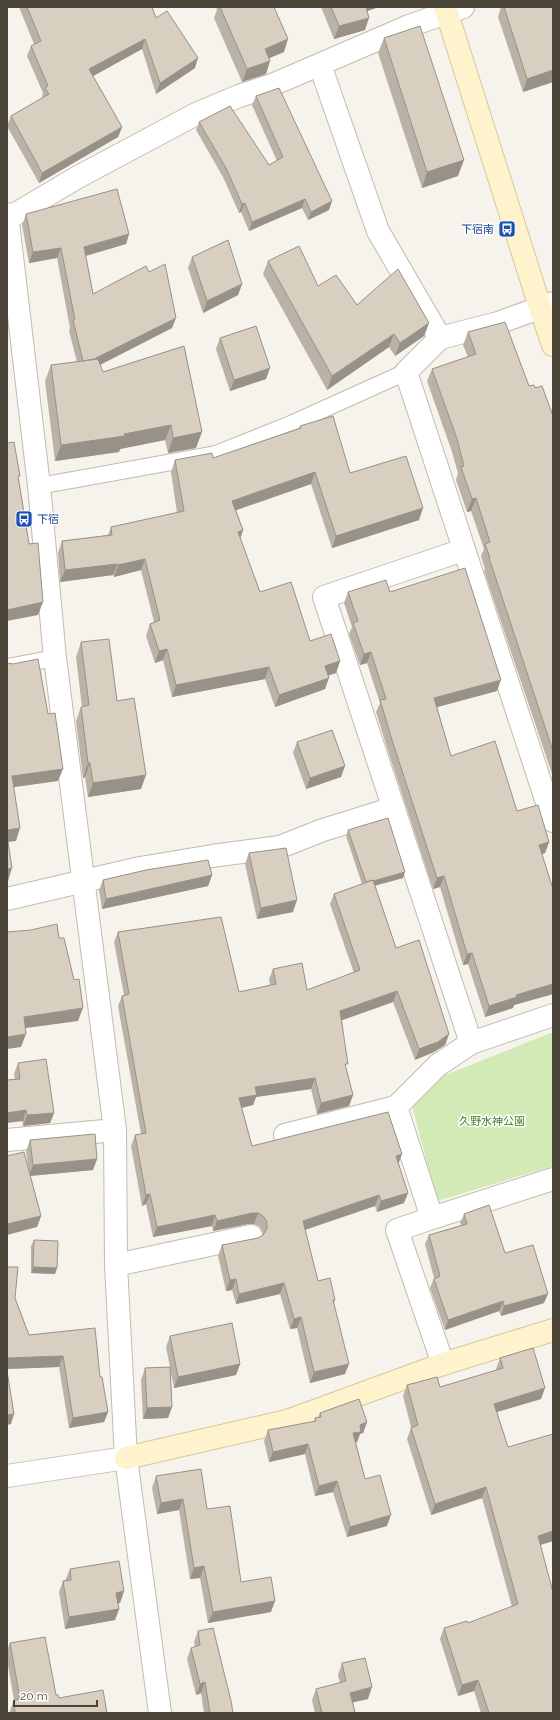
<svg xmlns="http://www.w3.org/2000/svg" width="560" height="1720" viewBox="0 0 560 1720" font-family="Raleway,'Noto Sans JP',sans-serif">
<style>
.green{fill:#d2eab5}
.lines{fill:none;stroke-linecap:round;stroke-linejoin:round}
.lane-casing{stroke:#c2bbae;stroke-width:18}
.street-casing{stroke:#c2bbae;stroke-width:24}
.secondary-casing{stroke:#d6c79b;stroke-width:24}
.lane{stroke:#fff;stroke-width:16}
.street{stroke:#fff;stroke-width:22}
.secondary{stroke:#fff3cd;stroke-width:22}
.wall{fill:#bab2a6}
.shaded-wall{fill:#979187}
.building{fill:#d8cfc1;stroke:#979187}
.labels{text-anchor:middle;stroke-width:3;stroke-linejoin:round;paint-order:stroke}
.transit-label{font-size:11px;fill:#164399;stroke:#fff;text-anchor:end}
.park-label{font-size:11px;fill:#4a7f2a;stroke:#fff}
</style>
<rect width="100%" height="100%" fill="#f6f3ec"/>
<path class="green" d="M 553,1032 L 553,1166 L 437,1201 L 408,1090 Z"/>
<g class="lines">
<g class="lane-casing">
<path id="lane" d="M 39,486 L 216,454 L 291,424 L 406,372
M 7,667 L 55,658"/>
</g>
<g class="street-casing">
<path id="street" d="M 320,65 L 378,231 L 440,338
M 7,214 L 39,486 L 55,658 L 115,1130 L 116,1265 L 126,1458 L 160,1713
M 7,219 L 78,177 L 196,114 L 239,96 L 272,85 L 409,26 L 463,7
M 553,303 L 498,323 L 440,338 L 406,372 L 553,821
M 463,550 L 324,597 L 471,1043
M 7,899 L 140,868 L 212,856 L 280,847 L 323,830 L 394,808
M 285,1135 L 396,1107
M 7,1140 L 115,1130
M 432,1218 L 553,1179
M 116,1265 L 251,1236
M 443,1364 L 397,1230 L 432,1218 L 396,1107 L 438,1065 L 471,1043 L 553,1015
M 7,1476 L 126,1458"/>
</g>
<g class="secondary-casing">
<path id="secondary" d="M 445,7 L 540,307 L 553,345
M 126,1458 L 287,1421 L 443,1364 L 553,1330"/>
</g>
<use href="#lane" class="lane"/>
<use href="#street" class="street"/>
<use href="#secondary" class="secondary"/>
</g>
<path class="wall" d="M 19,7 L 152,7 L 156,18 L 195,68 L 156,94 L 142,49 L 93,76 L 122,127 L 118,137 L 39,183 L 7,126 L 11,116 L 42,98 L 43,93 L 27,56 L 31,46 L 34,44 Z
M 216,7 L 274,7 L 284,52 L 269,58 L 266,74 L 242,82 L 214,18 L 217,10 Z
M 321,7 L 379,7 L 367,11 L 365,30 L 334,39 Z
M 501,7 L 553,7 L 553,82 L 523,92 L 498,17 Z
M 384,38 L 458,176 L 422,188 L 378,53 Z
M 256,96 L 329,210 L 308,220 L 302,208 L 249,231 L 241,212 L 239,213 L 223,177 L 196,130 L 199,122 L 269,165 L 277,161 L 252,105 Z
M 26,214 L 129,234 L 126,244 L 86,256 L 93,294 L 172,328 L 100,365 L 103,372 L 184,346 L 196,448 L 168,453 L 165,440 L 120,449 L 119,452 L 55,461 L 45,381 L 51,365 L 77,362 L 69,331 L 70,328 L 57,258 L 29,263 L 22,225 Z
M 192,257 L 242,284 L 238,295 L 203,313 L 188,268 Z
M 268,261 L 357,305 L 429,323 L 424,336 L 395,356 L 389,347 L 327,390 L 263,274 Z
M 468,332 L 529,386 L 535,388 L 553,416 L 553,774 L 552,774 L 484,571 L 485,569 L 481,556 L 484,549 L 471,511 L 467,512 L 456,480 L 458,473 L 452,452 L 427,381 L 432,369 L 468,357 L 463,345 Z
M 220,338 L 266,379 L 230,391 L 216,349 Z
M 300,426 L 350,473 L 419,520 L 332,548 L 311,484 L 236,510 L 243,530 L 240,538 L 260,592 L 310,641 L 340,661 L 336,673 L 329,675 L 325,689 L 275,707 L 265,679 L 172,697 L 163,660 L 155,663 L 146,636 L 150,624 L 154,622 L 141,570 L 114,577 L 113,575 L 60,582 L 58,553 L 62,541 L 108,535 L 111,527 L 177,513 L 171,472 L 175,460 L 213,458 L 299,428 Z
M 348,592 L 390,592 L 497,691 L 437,707 L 451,756 L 517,811 L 549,842 L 545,853 L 542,854 L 553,889 L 553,994 L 514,1005 L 513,1008 L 485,1017 L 468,964 L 463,965 L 440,887 L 433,889 L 388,751 L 376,712 L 380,703 L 367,663 L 360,665 L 349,634 L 352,627 L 344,603 Z
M 81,642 L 117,701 L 141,789 L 88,797 L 85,777 L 83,778 L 76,721 L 81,707 L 82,707 L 76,657 Z
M 297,742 L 341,777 L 306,789 L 293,753 Z
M 348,830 L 403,878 L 375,886 L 396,948 L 449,1034 L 445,1045 L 434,1052 L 415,1060 L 393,1002 L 342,1020 L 346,1068 L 353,1095 L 349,1106 L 317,1114 L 311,1089 L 256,1097 L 253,1105 L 242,1108 L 252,1146 L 398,1163 L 404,1203 L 377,1212 L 375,1206 L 305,1229 L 318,1281 L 335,1300 L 334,1304 L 345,1374 L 310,1383 L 297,1328 L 290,1329 L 280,1294 L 236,1304 L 232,1290 L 226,1291 L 218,1256 L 222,1245 L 258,1238 L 263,1235 L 263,1233 L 260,1227 L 254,1224 L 248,1224 L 213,1231 L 212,1226 L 153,1237 L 146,1204 L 142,1206 L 131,1146 L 135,1135 L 141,1134 L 118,1006 L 122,996 L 124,995 L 114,942 L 118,932 L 239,992 L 270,985 L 269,979 L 273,969 L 307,990 L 354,973 L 330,904 L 334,894 L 362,884 L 346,836 Z
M 249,853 L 293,912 L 257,919 L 245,864 Z
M 212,875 L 208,886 L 102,909 L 99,890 L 103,880 Z
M 18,1063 L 54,1113 L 50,1123 L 23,1126 L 14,1074 Z
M 30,1140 L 97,1159 L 93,1170 L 30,1176 L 41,1216 L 37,1227 L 26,1151 Z
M 464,1214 L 505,1253 L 544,1303 L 501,1316 L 499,1311 L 445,1330 L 430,1288 L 434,1278 L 425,1244 L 429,1235 L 461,1225 L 460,1223 Z
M 34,1240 L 57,1268 L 55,1274 L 31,1273 L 31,1246 Z
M 15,1298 L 29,1335 L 100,1377 L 108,1412 L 104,1422 L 69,1428 L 59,1367 L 7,1369 Z
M 170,1336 L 240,1364 L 236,1375 L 174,1388 L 170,1368 L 172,1407 L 168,1418 L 143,1419 L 141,1380 L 145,1368 L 170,1367 L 166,1347 Z
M 500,1358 L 541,1399 L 497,1412 L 508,1447 L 553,1541 L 540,1545 L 553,1713 L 481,1713 L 474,1691 L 458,1696 L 440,1639 L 444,1628 L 468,1623 L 512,1607 L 482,1498 L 431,1515 L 407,1439 L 411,1428 L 411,1427 L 403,1396 L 407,1385 L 440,1387 L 497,1370 L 496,1369 Z
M 320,1413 L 367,1422 L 363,1433 L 360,1434 L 357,1442 L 356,1443 L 365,1479 L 387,1526 L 347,1537 L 333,1492 L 315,1496 L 305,1454 L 269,1462 L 264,1441 L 268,1430 L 314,1422 L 315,1418 L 318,1417 Z
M 156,1476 L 207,1509 L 241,1582 L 271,1612 L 208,1623 L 200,1578 L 190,1579 L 179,1510 L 157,1514 L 152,1488 Z
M 70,1569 L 124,1591 L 120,1603 L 118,1603 L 119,1609 L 115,1620 L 65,1629 L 59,1592 L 63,1581 L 65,1581 Z
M 198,1631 L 233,1713 L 204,1713 L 201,1693 L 196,1695 L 187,1659 L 191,1648 L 195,1647 L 194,1642 Z
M 10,1643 L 59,1698 L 107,1713 L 10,1713 L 10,1711 L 14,1700 L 7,1660 L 7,1650 Z
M 342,1663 L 368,1699 L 353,1702 L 355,1713 L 315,1713 L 312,1700 L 316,1689 L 340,1683 L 338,1675 Z"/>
<path class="shaded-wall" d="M 362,7 L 379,7 L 359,14 Z
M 369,18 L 365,30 L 334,39 L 339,26 Z
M 145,39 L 142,49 L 86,80 L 89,69 Z
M 288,39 L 284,52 L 260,62 L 265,49 Z
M 198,58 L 195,68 L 156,94 L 160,83 Z
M 270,61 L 266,74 L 242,82 L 247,69 Z
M 553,70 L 553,82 L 523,92 L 527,79 Z
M 122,127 L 118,137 L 39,183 L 42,173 Z
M 464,160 L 458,176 L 422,188 L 427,172 Z
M 305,199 L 302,208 L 249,231 L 252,222 Z
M 332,201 L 329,210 L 308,220 L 311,212 Z
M 245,203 L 241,212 L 239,213 L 242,204 Z
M 129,234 L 126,244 L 81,257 L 84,247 Z
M 61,248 L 57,258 L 29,263 L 33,252 Z
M 242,284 L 238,295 L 203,313 L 207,301 Z
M 176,318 L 172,328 L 80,375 L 83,365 Z
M 429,323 L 424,336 L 395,356 L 400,343 Z
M 394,334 L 389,347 L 327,390 L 332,376 Z
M 270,368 L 266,379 L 230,391 L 234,380 Z
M 171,425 L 165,440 L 120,449 L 119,452 L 55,461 L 61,445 Z
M 202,432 L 196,448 L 168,453 L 173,438 Z
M 315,472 L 311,484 L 228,513 L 232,501 Z
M 476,498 L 471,511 L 467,512 L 472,499 Z
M 423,508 L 419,520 L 332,548 L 336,536 Z
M 243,530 L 239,542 L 238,532 Z
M 145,559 L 141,570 L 114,577 L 118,565 Z
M 117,564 L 113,575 L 60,582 L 65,570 Z
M 43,602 L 38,615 L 7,621 L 7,610 Z
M 167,649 L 163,660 L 155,663 L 159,651 Z
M 371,652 L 367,663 L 360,665 L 364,654 Z
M 340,661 L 336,673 L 321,678 L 325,666 Z
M 269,667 L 265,679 L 172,697 L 176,685 Z
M 329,678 L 325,689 L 275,707 L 279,695 Z
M 501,680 L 497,691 L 430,709 L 434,698 Z
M 88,763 L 90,763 L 85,777 L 83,778 Z
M 345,766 L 341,777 L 306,789 L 310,778 Z
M 63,769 L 58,781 L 8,788 L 12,776 Z
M 146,775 L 141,789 L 88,797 L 93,783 Z
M 20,828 L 16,841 L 7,842 L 7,830 Z
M 549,842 L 545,853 L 535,856 L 539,845 Z
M 12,868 L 8,881 L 7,881 L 7,869 Z
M 405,872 L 403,878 L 364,888 L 366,883 Z
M 212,875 L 208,886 L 102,909 L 106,899 Z
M 444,876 L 440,887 L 433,889 L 437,878 Z
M 297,900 L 293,912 L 257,919 L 261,908 Z
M 472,953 L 468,964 L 463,965 L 467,954 Z
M 553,984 L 553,994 L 514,1005 L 513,1008 L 485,1017 L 489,1006 L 516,995 Z
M 397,991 L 393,1002 L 337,1022 L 340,1011 Z
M 83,1008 L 78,1021 L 19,1029 L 24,1017 Z
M 26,1034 L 21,1047 L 7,1049 L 7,1037 Z
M 449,1034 L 445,1045 L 434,1052 L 415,1060 L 419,1049 Z
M 315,1078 L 311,1089 L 256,1097 L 253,1105 L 235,1109 L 239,1098 L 255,1087 Z
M 353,1095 L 349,1106 L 317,1114 L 321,1103 Z
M 26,1110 L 23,1121 L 7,1123 L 7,1113 Z
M 54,1113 L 50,1123 L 23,1126 L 27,1115 Z
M 402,1154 L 398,1165 L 396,1156 Z
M 97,1159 L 93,1170 L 29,1176 L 33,1165 Z
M 408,1193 L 404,1203 L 377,1212 L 381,1201 Z
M 150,1194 L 146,1204 L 142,1206 L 146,1195 Z
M 379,1195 L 375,1206 L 299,1232 L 303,1221 Z
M 252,1213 L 258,1213 L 254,1224 L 248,1224 L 213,1231 L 217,1221 Z
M 215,1215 L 212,1226 L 153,1237 L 157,1227 Z
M 41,1216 L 37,1227 L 7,1235 L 7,1224 Z
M 33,1267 L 57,1268 L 55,1274 L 31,1273 Z
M 236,1279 L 232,1290 L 226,1291 L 230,1280 Z
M 284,1283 L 280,1294 L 236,1304 L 239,1294 Z
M 548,1294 L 544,1303 L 501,1316 L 504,1306 Z
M 503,1301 L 499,1311 L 445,1330 L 448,1320 Z
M 301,1317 L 297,1328 L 290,1329 L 294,1319 Z
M 63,1356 L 59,1367 L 7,1369 L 7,1358 Z
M 240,1364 L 236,1375 L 174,1388 L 178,1377 Z
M 349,1364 L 345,1374 L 310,1383 L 314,1372 Z
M 545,1388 L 541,1399 L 490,1414 L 494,1404 Z
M 172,1407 L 168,1418 L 143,1419 L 147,1408 Z
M 108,1412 L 104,1422 L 69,1428 L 73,1418 Z
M 14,1414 L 11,1424 L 7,1425 L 7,1415 Z
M 367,1422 L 363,1433 L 360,1434 L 357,1442 L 349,1444 L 353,1433 L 360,1425 Z
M 308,1444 L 305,1454 L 269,1462 L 273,1452 Z
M 337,1481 L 333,1492 L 315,1496 L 319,1486 Z
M 486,1487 L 482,1498 L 431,1515 L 435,1504 Z
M 183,1499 L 179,1510 L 157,1514 L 161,1503 Z
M 391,1515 L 387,1526 L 347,1537 L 350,1527 Z
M 553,1531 L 553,1541 L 534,1547 L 538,1536 Z
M 204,1566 L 200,1578 L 190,1579 L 194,1568 Z
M 124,1591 L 120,1603 L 112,1604 L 116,1593 Z
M 275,1601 L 271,1612 L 208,1623 L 213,1612 Z
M 119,1609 L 115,1620 L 65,1629 L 69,1617 Z
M 478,1680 L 474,1691 L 458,1696 L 462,1685 Z
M 205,1682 L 201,1693 L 196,1695 L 200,1684 Z
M 372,1687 L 368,1699 L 346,1704 L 350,1693 Z"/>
<path class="building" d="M 27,7 L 152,7 L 156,18 L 167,11 L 198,58 L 160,83 L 145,39 L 89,69 L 122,127 L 42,173 L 11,116 L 49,94 L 45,88 L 48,86 L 31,46 L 41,41 Z
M 220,7 L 274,7 L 288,39 L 265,49 L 270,61 L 247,69 Z
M 331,7 L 366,7 L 369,18 L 339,26 Z
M 504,7 L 553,7 L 553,70 L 527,79 Z
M 420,26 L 464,160 L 427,172 L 384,38 Z
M 279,88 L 332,201 L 311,212 L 305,199 L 252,222 L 245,203 L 242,204 L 226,168 L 199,122 L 230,106 L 269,165 L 283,157 L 256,96 Z
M 117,189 L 129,234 L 84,247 L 93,294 L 146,266 L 149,272 L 165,264 L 176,318 L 94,359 L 83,361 L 73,320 L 75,320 L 61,248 L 33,252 L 26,214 Z
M 228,240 L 242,284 L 207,301 L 192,257 Z
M 299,246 L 318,286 L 336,275 L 357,305 L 398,269 L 429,323 L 400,343 L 394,334 L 332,376 L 268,261 Z
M 505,322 L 529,386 L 534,385 L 535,388 L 542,386 L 553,416 L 553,751 L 489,558 L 490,558 L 485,544 L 490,542 L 476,498 L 472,499 L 461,467 L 464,466 L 457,439 L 432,369 L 476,354 L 468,332 Z
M 256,326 L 270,368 L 234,380 L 220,338 Z
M 184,346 L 202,432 L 173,438 L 171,425 L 124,434 L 125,436 L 61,445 L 51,365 L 98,359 L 103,372 Z
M 333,416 L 350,473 L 406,456 L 423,508 L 336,536 L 315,472 L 232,501 L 243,530 L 238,532 L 260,592 L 291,582 L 310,641 L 331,634 L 340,661 L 325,666 L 329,678 L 279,695 L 269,667 L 176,685 L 167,649 L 159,651 L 150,624 L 160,620 L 145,559 L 118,565 L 117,564 L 65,570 L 62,541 L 112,535 L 111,527 L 184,511 L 175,460 L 212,453 L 213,458 L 301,428 L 300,426 Z
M 14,442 L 20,476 L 18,476 L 29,544 L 38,543 L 43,602 L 7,610 L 7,443 Z
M 465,568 L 501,680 L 434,698 L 451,756 L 495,741 L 517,811 L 538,805 L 549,842 L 539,845 L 553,889 L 553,984 L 516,995 L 517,997 L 489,1006 L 472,953 L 467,954 L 444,876 L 437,878 L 392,740 L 380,700 L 386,699 L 371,652 L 364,654 L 353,623 L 358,621 L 348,592 L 386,580 L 390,592 Z
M 109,639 L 117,701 L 134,698 L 146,775 L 93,783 L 90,763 L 88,763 L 81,707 L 89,705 L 81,642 Z
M 38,659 L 48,714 L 55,713 L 63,769 L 12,776 L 20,828 L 7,830 L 7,662 L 8,663 L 13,664 Z
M 332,730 L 345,766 L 310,778 L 297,742 Z
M 388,818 L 405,872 L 373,881 L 373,880 L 366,882 L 348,830 Z
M 7,835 L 12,868 L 7,869 Z
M 286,848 L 297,900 L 261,908 L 249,853 Z
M 208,860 L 212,875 L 106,899 L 103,880 L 146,870 Z
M 373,880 L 396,948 L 419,940 L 449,1034 L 438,1042 L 419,1049 L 397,991 L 340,1011 L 348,1064 L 345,1064 L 353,1095 L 321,1103 L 315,1078 L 255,1087 L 257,1095 L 239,1098 L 252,1146 L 388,1112 L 402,1154 L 396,1156 L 408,1193 L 381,1201 L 379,1195 L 303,1221 L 318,1281 L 330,1278 L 335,1300 L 333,1300 L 349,1364 L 314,1372 L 301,1317 L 294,1319 L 284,1283 L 239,1294 L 236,1279 L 230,1280 L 222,1245 L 258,1238 L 263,1235 L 267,1229 L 267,1222 L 264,1217 L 258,1213 L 252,1213 L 217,1221 L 215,1215 L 157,1227 L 150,1194 L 146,1195 L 135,1135 L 146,1133 L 122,996 L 129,994 L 118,932 L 221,917 L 239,992 L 276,984 L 273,969 L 302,963 L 307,990 L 360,970 L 334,894 Z
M 57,924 L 59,938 L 64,938 L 74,980 L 79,979 L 83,1008 L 24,1017 L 26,1034 L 7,1037 L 7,931 L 7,932 L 31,930 Z
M 46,1059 L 54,1113 L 27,1115 L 26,1110 L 7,1113 L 7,1080 L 20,1079 L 18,1063 Z
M 95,1134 L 97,1159 L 33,1165 L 30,1140 Z
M 24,1152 L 41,1216 L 7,1224 L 7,1156 Z
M 489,1205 L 505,1253 L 533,1245 L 548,1294 L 504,1306 L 503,1301 L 448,1320 L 434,1279 L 440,1276 L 429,1235 L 467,1224 L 464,1214 Z
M 34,1240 L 58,1241 L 57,1268 L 33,1267 Z
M 7,1267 L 18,1267 L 15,1298 L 29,1335 L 95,1328 L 100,1377 L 102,1377 L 108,1412 L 73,1418 L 63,1356 L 7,1358 Z
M 232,1323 L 240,1364 L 178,1377 L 170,1336 Z
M 533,1348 L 545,1388 L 494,1404 L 508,1447 L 553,1434 L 553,1531 L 538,1536 L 553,1592 L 553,1713 L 489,1713 L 478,1680 L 462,1685 L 444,1628 L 467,1621 L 468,1623 L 518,1604 L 486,1487 L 435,1504 L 411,1428 L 418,1425 L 407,1385 L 437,1377 L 440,1387 L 503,1368 L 500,1358 Z
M 170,1367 L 172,1407 L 147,1408 L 145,1368 Z
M 7,1371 L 14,1414 L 7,1415 Z
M 359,1399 L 367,1422 L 360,1425 L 361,1432 L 353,1433 L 365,1479 L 380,1475 L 391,1515 L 350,1527 L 337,1481 L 319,1486 L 308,1444 L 273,1452 L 268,1430 L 316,1421 L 315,1418 L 321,1417 L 320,1413 Z
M 201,1469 L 207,1509 L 230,1506 L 241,1582 L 271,1577 L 275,1601 L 213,1612 L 204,1566 L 194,1568 L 183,1499 L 161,1503 L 156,1476 Z
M 119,1561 L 124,1591 L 116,1593 L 119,1609 L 69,1617 L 63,1581 L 71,1580 L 70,1569 Z
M 213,1628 L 231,1701 L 233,1713 L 210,1713 L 205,1682 L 200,1684 L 191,1648 L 200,1645 L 198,1631 Z
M 45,1637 L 56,1695 L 58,1695 L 59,1698 L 103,1690 L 107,1713 L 15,1713 L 14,1700 L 20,1699 L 10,1643 Z
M 365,1658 L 372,1687 L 350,1693 L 355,1712 L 350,1713 L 322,1713 L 316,1689 L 346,1681 L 342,1663 Z"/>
<defs>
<g id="bus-square" transform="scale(0.9)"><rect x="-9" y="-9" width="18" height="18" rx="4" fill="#1a4fb4" stroke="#fff"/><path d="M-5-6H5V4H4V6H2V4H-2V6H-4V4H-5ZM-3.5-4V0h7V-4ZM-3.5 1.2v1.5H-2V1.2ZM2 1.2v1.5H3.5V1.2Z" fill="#fff"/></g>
</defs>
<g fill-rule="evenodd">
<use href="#bus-square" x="507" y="229"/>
<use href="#bus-square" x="24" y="519"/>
</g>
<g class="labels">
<g class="transit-label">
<text x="494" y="233">下宿南</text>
<text x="37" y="523" text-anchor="start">下宿</text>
</g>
<g class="park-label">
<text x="492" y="1125">久野水神公園</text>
</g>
</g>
<rect width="560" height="1720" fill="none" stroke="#4b4439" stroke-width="16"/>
<path d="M14 1700v6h83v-6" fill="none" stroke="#4b4439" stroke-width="2"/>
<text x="20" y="1700" font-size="12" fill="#4b4439" stroke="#ffffff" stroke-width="3" paint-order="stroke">20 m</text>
</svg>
